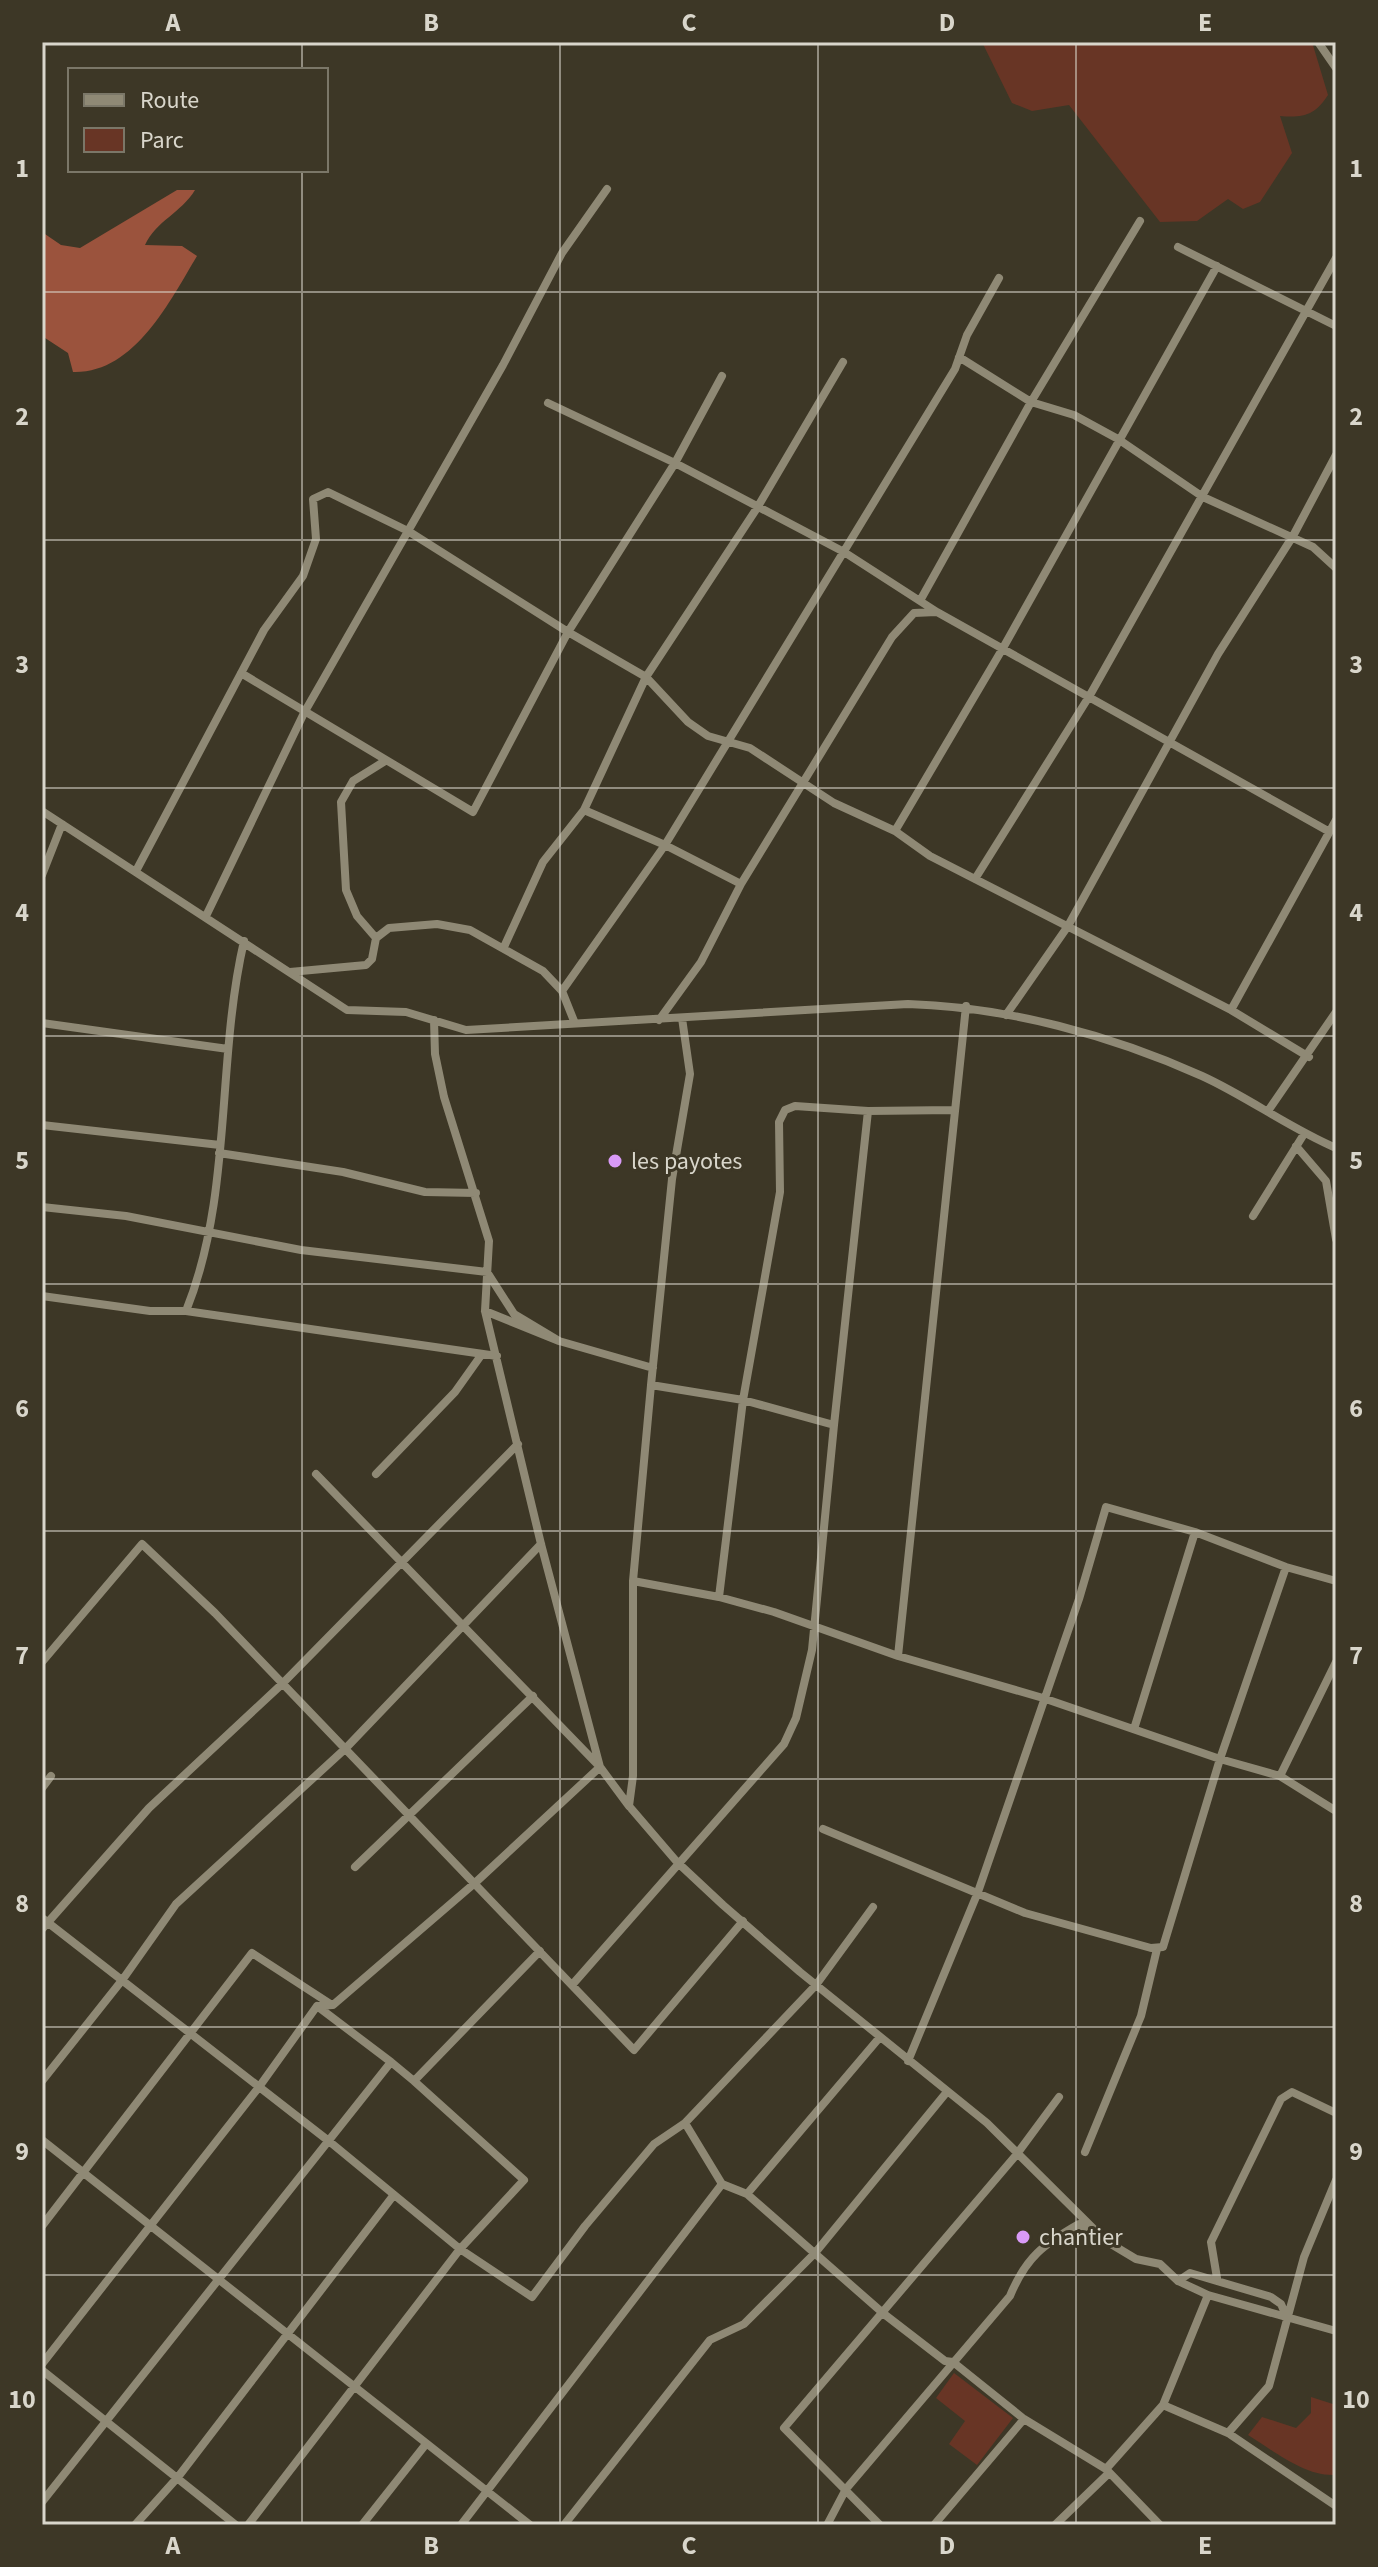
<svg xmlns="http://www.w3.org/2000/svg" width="1378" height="2567" viewBox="0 0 1378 2567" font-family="'Source Sans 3',sans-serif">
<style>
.green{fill:#683525}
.forest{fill:#9b533d}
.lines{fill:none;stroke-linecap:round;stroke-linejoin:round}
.minor{stroke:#8f8975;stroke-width:8}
.grid{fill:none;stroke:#d9d6cb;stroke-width:2;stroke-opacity:0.55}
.poi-dot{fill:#d99af7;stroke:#3d3726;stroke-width:3}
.labels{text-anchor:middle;stroke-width:6;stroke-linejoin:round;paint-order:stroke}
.poi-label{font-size:24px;fill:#d9d6cb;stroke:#3d3726;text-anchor:start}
.neatline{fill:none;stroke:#d9d6cb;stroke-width:3}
.grid-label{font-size:26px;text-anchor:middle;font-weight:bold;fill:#d9d6cb}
</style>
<rect width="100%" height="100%" fill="#3d3726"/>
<path class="green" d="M 982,42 L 1312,42 L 1328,95 C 1315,115 1304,118 1280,116 L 1292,153 L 1260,202 L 1243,209 L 1228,199 L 1197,221 L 1160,222 L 1069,105 L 1032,111 L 1012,103 Z
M 954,2373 L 1013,2418 L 977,2465 L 949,2444 L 965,2421 L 936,2398 Z
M 1311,2397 L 1336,2405 L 1336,2475 C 1305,2477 1274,2451 1248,2435 L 1262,2417 L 1296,2428 L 1311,2413 Z"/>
<path class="forest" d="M 177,190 L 195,190 C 181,213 156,221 145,245 L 182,246 L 197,256 C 170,301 134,374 73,372 L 68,353 L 42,336 L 42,232 L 61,245 L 80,248 Z"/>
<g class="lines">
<path class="minor" d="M 1318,42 L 1336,68
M 1178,247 L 1336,326
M 959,357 L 1031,402 L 1074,415 L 1118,439 L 1203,497 L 1313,547 L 1336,568
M 548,403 L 675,463 L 844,552 L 937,612 L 1328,831
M 921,599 L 1031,402 L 1140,221
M 241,673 L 473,812 L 568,632 L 675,463 L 722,376
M 584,810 L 665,845 L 741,884
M 42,811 L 347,1010 L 406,1012 L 466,1030 L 908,1004 C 1007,1007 1111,1035 1202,1076 C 1248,1097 1289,1128 1336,1148
M 895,831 L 1003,648 L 1217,266
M 136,871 L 264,630 L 303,576 L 316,539 L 313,499 L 328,492 L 408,531 L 568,632 L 646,677 L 688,722 L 708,736 L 750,748 L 834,803 L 895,831 L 930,856 L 1231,1010 L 1309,1057
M 42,875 L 62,824
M 975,879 L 1090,695 L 1336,258
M 206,916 L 304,713 L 503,365 L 562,253 L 607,189
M 376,938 L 357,916 L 346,890 L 341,802 L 353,781 L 385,761
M 504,947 L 543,862 L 584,810 L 646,677 L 757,508 L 843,362
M 290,972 L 366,965 L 372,959 L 376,938 L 389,928 L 437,924 L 470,930 L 543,971 L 562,991 L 574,1021
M 562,991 L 665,845 L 955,369 L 967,335 L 999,278
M 1231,1010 L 1336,820
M 1006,1015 L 1068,926 L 1218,654 L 1293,536 L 1336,455
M 682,1018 L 690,1074 L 672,1179 L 651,1385 L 743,1400 L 780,1192 L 779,1122 L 785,1110 L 795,1106 L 868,1111 L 954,1110
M 434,1020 L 435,1054 L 444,1097 L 489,1241 L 485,1311 L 541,1544 L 600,1767 L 629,1806
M 659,1020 L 701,962 L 741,884 L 892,637 L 914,613 L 936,612
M 42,1023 L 228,1049
M 1268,1111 L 1336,1012
M 42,1125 L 220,1145
M 1296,1146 L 1326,1181 L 1336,1239
M 219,1153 L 343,1172 L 425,1192 L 476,1193
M 42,1207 L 126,1216 L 301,1250 L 487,1272 L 514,1314 L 559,1341
M 1253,1216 L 1304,1134
M 42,1296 L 150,1311 L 186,1311 L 497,1356
M 186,1311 C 233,1194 216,1062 244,941
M 485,1311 L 559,1341 L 653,1368
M 651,1385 L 633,1581 L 633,1776 L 629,1806 L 677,1862 L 723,1905 L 800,1972 L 987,2123 L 1106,2241 L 1136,2259 L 1160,2264 L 1178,2281 L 1208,2295 L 1336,2331
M 376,1474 L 455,1392 L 482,1354
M 633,1581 L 719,1597 L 774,1612 L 898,1656 L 1043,1698 L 1220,1759 L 1280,1776 L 1336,1811
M 719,1597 L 743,1400 L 834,1425 L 868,1111
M 898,1656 L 966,1006
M 42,1662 L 142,1544 L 215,1613 L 634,2050 L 743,1921
M 1134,1729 L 1195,1532
M 1280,1776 L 1336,1662
M 42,1788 L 51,1776
M 823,1829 L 1025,1913 L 1151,1948 L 1163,1947 L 1220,1759 L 1286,1567
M 355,1867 L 533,1696
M 42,1918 L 330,2142 L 460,2249 L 532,2297 L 585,2226 L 654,2144 L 685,2123 L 816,1985 L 873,1907
M 42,1929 L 149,1808 L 282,1684 L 518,1444
M 572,1985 L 784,1744 L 796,1718 L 812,1650 L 834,1425
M 317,2006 L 391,2062
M 908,2061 L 978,1892 L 1079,1599 L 1106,1507 L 1195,1532 L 1286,1567 L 1336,1581
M 42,2081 L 123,1979 L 176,1904 L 346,1748 L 541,1544
M 685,2123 L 722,2184 L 747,2194 L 880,2037
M 42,2140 L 530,2525
M 1085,2152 L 1141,2016 L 1157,1949
M 747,2194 L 884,2314 L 945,2361 L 953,2362 L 1024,2419 L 1106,2469 L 1160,2525
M 42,2226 L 252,1953 L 332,2005
M 1217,2278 L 1211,2242 L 1281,2099 L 1292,2092 L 1336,2113
M 1178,2281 L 1190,2273 L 1271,2297 L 1281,2304 L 1287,2318
M 42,2364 L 259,2087 L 317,2006 L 333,2005 L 476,1882 L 600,1767 L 316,1474
M 42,2370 L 236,2525
M 1163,2405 L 1208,2295
M 1228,2433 L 1269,2386 L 1304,2257 L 1336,2180
M 1106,2469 L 1163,2405 L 1228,2433 L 1336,2506
M 42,2502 L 391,2062 L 414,2081 L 540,1951
M 135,2525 L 178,2477 L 393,2196
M 248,2525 L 460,2249 L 524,2180 L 414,2081
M 362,2525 L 426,2444
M 461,2525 L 722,2184
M 564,2525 L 710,2340 L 744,2324 L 815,2253 L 946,2093
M 827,2525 L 846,2489 L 1010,2296 C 1026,2257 1044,2244 1079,2224 L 1095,2234
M 880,2525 L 784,2428 L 1017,2154 L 1059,2097
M 934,2525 L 1024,2419
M 1055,2525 L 1109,2473"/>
</g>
<path class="grid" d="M 302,42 L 302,70M 560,42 L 560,2525M 818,42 L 818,2525M 1076,42 L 1076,2525M 302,170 L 302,2525M 42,292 L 1336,292M 42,540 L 1336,540M 42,788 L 1336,788M 42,1036 L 1336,1036M 42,1284 L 1336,1284M 42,1531 L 1336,1531M 42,1779 L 1336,1779M 42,2027 L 1336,2027M 42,2275 L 1336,2275"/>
<g class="poi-dot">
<circle cx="615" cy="1161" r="8"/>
<circle cx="1023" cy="2237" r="8"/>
</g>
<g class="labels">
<g class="poi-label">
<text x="631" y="1169">les payotes</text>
<text x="1039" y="2245">chantier</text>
</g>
</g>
<rect width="1378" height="2567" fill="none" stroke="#3d3726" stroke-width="88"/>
<rect x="68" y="68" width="260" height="104" fill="#3d3726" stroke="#7b7768" stroke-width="2"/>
<rect x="84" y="94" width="40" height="12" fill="#8f8975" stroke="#7b7768" stroke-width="2"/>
<text x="140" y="108" font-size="24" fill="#d9d6cb">Route</text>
<rect x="84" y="128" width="40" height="24" fill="#683525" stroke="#7b7768" stroke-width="2"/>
<text x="140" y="148" font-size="24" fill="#d9d6cb">Parc</text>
<rect x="44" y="44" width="1290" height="2479" class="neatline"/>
<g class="grid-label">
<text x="173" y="31">A</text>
<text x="431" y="31">B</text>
<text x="689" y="31">C</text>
<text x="947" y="31">D</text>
<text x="1205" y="31">E</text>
<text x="22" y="177">1</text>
<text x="1356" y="177">1</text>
<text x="22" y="425">2</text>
<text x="1356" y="425">2</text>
<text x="22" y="673">3</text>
<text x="1356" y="673">3</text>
<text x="22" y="921">4</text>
<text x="1356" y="921">4</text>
<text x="22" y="1169">5</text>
<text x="1356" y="1169">5</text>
<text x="22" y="1417">6</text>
<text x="1356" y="1417">6</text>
<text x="22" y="1664">7</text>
<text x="1356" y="1664">7</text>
<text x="22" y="1912">8</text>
<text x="1356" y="1912">8</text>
<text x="22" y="2160">9</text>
<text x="1356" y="2160">9</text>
<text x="22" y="2408">10</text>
<text x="1356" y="2408">10</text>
<text x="173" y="2554">A</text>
<text x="431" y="2554">B</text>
<text x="689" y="2554">C</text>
<text x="947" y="2554">D</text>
<text x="1205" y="2554">E</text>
</g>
</svg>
